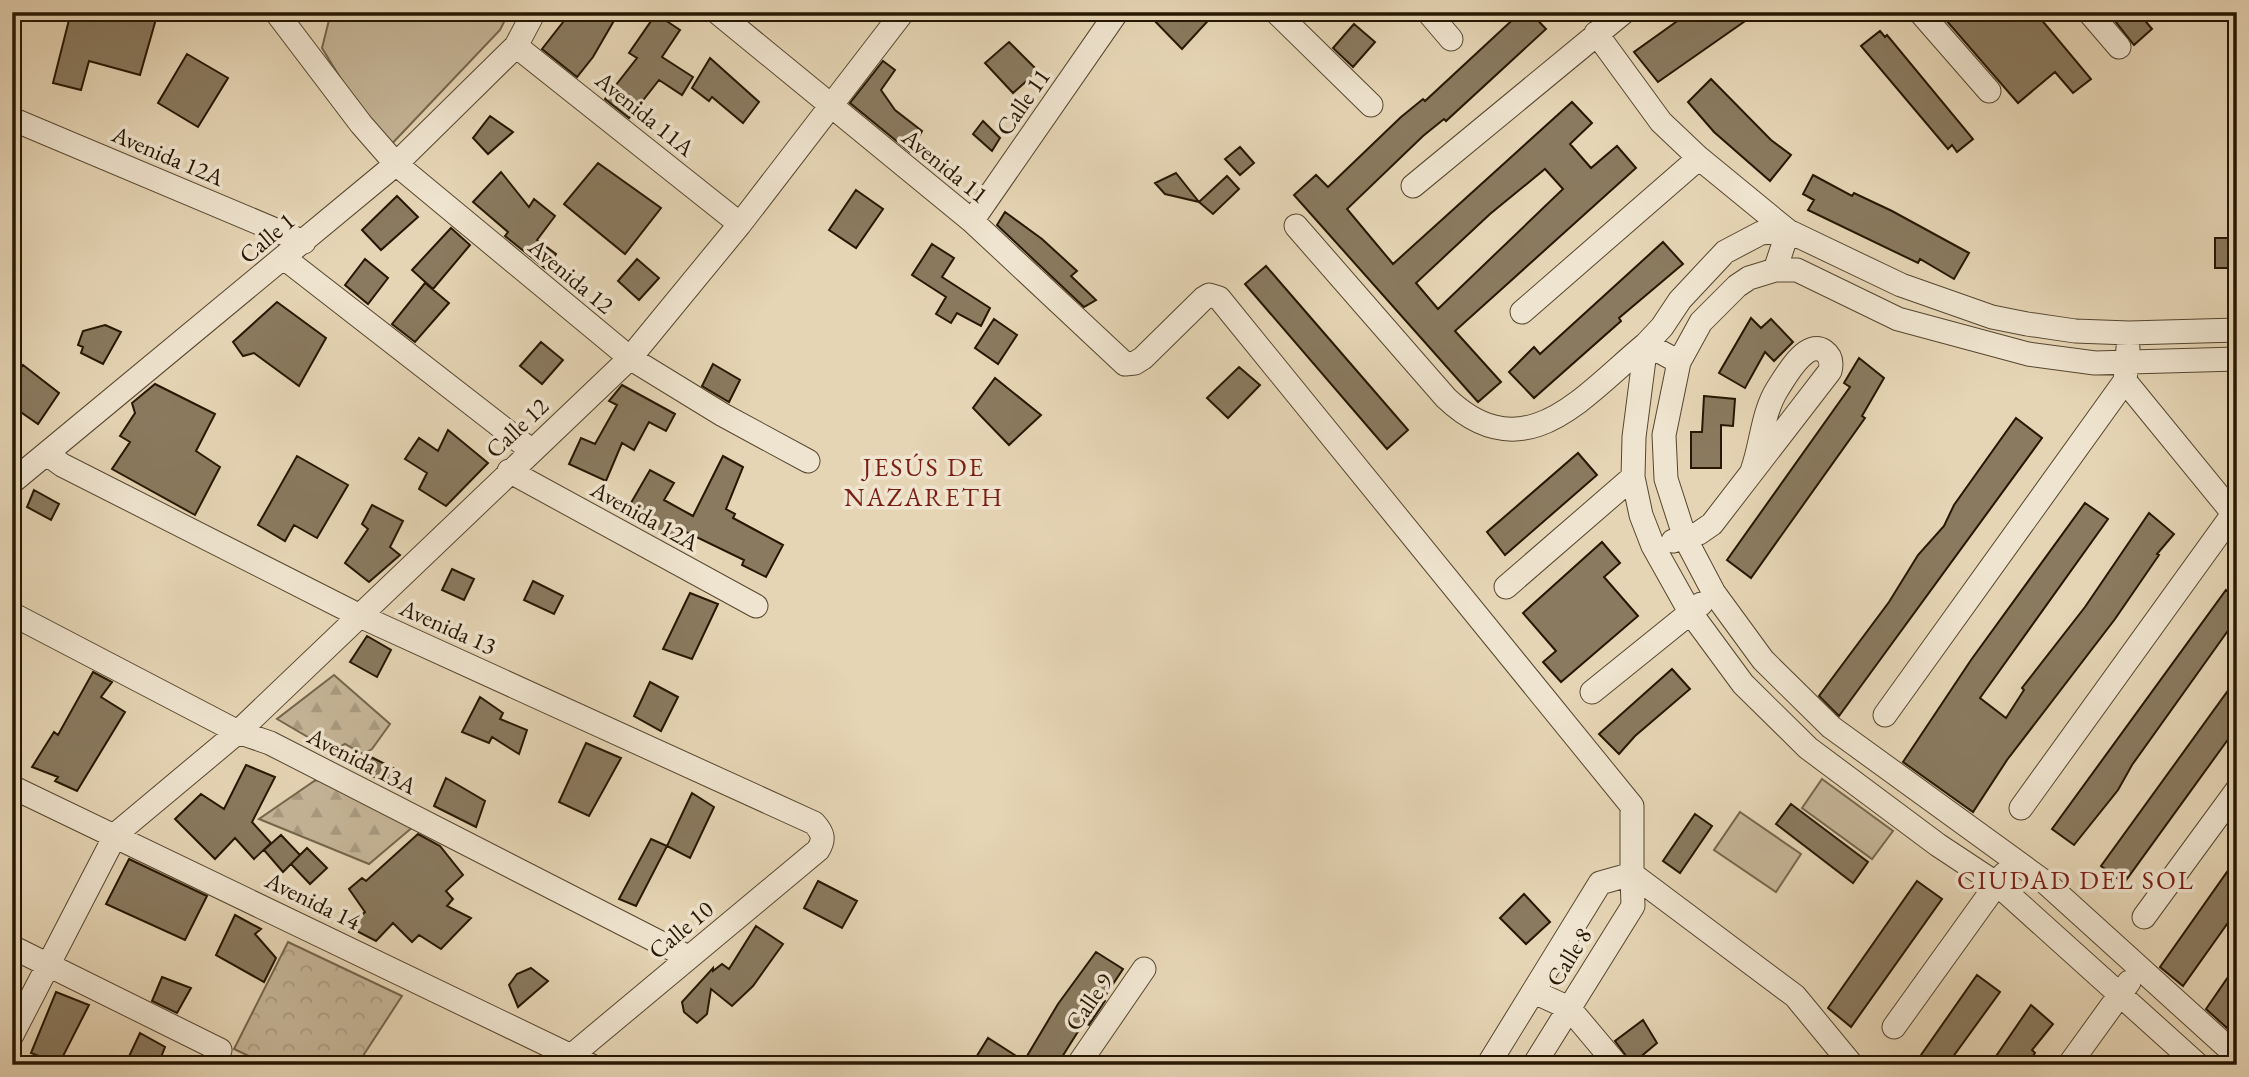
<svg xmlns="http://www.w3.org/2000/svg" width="2249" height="1077" viewBox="0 0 2249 1077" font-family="'EB Garamond',serif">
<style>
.green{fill:#c5b597;stroke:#76664c;stroke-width:2}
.forest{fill:url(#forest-firs);stroke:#76664c;stroke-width:2}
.park{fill:url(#park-crowns);stroke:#76664c;stroke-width:2}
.building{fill:#8a7a5f;stroke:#261702;stroke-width:2;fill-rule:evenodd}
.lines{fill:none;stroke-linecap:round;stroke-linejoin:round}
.minor-casing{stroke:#56462f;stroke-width:25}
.minor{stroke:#efe4cf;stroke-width:23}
.labels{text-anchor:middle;stroke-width:7;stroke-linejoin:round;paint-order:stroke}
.street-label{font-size:24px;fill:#261702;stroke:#efe4cf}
.neighbourhood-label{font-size:26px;letter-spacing:2px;fill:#7a1f14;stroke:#efe4cf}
</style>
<defs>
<pattern id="forest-firs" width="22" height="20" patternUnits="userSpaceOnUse" patternTransform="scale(1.75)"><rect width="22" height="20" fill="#c5b597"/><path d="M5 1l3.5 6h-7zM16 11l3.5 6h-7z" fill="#a99b80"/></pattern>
<pattern id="park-crowns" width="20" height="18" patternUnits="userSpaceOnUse" patternTransform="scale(1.75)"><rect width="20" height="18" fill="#c5b597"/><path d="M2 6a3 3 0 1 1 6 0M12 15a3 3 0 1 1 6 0" fill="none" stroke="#a99b80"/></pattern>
</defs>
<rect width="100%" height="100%" fill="#e6d5b5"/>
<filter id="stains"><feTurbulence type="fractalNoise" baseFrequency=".00286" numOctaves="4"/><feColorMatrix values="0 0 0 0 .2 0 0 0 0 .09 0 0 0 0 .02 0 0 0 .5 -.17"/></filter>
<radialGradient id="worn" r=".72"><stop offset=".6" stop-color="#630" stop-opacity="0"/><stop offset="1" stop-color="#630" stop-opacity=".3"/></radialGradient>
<path class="green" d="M 331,12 L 509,12 L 500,30 L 385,151 L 322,48 Z
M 1822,779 L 1893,831 L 1872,859 L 1802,808 Z
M 1740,812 L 1801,854 L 1776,892 L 1714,850 Z"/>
<path class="forest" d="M 334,675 L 390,724 L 372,749 L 363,754 L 345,744 L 332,751 L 277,719 Z
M 323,775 L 414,826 L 369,864 L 259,819 Z"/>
<path class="park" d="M 288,942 L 402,996 L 357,1065 L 268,1065 L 234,1049 Z"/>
<path class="building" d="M 71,12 L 158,12 L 140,75 L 89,61 L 81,90 L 53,83 Z
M 571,12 L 619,12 L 593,57 L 577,77 L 542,49 Z
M 1146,12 L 1216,12 L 1182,49 Z
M 1521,12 L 1530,12 L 1546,29 L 1446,121 L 1444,119 L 1423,136 L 1347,209 L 1393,264 L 1572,102 L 1592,123 L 1570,144 L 1591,168 L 1617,146 L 1636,168 L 1455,331 L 1501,382 L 1478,402 L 1294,195 L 1316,175 L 1328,187 L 1401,117 L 1423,99 L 1425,101 ZM 1545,169 L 1563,189 L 1438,309 L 1416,283 L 1490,214 Z
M 1690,12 L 1758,12 L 1658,82 L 1634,52 Z
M 1939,12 L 2035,12 L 2091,79 L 2073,93 L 2055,72 L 2018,103 Z
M 2108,12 L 2138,12 L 2152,29 L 2134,45 Z
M 656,14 L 680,30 L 662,57 L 693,77 L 682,95 L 659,80 L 629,118 L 605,99 L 637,58 L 629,53 Z
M 1354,24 L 1375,42 L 1353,67 L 1333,48 Z
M 1880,31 L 1885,37 L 1887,35 L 1973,139 L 1957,152 L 1952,145 L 1948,149 L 1861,46 Z
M 1009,42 L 1038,71 L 1013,93 L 985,63 Z
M 187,54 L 228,78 L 198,127 L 158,103 Z
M 710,58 L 759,102 L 743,123 L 712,97 L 709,101 L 692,88 Z
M 883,61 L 895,70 L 881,90 L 895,110 L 922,131 L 910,152 L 850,103 Z
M 1711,79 L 1771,140 L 1791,155 L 1770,181 L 1714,132 L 1688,102 Z
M 490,116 L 513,132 L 488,154 L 473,138 Z
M 983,121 L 1000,138 L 992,151 L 973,134 Z
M 1240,147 L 1254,163 L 1240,175 L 1225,159 Z
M 598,163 L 661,208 L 625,254 L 564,204 Z
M 501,172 L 529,207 L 534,199 L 555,216 L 537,240 L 556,254 L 546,269 L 505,236 L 508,232 L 473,202 Z
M 1176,173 L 1199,202 L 1227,176 L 1239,189 L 1213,214 L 1199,202 L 1165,194 L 1155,183 Z
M 1813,175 L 1852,196 L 1854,193 L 1892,211 L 1969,253 L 1954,279 L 1920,259 L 1918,263 L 1808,210 L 1814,200 L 1803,194 Z
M 856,190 L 883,209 L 856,248 L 829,230 Z
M 397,196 L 418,217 L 381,250 L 362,230 Z
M 1005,212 L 1042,239 L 1077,271 L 1071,276 L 1096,300 L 1084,307 L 997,225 Z
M 451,228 L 470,245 L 433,289 L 412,270 Z
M 2215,238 L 2228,238 L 2230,243 L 2237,242 L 2237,261 L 2231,262 L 2229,268 L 2215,268 Z
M 1663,242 L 1683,264 L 1619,318 L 1621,321 L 1534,398 L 1509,372 L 1534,347 L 1540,354 Z
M 932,244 L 954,258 L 942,277 L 990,308 L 981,326 L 957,313 L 951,323 L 936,314 L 946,297 L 912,275 Z
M 365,259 L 388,278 L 368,304 L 345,285 Z
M 637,259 L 659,278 L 639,300 L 618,281 Z
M 1266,266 L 1408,430 L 1387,449 L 1245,284 Z
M 425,283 L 449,303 L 415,342 L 392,324 Z
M 277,302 L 326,338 L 299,386 L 254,353 L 243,356 L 233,342 Z
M 1751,318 L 1761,328 L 1771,319 L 1793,342 L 1774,361 L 1765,352 L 1745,388 L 1719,373 Z
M 994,319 L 1017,335 L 998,364 L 975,348 Z
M 105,325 L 121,332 L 103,364 L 81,353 L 83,347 L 78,345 L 83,331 Z
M 541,342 L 563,360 L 542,384 L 520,366 Z
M 1859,358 L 1884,378 L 1862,416 L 1865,418 L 1751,578 L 1727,560 L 1850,387 L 1844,383 Z
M 713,364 L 740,380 L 729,402 L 702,386 Z
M 23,365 L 59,393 L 38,424 L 12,406 L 12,379 Z
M 1239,367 L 1260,385 L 1228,418 L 1207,398 Z
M 995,378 L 1041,415 L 1009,445 L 973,408 Z
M 155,384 L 215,414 L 196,451 L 220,467 L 195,515 L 112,469 L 130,442 L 120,436 L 135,413 L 132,403 Z
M 622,385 L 675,414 L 666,431 L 649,422 L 634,450 L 622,443 L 606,481 L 569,464 L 581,438 L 595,444 L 617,405 L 609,401 Z
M 1704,396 L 1735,399 L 1733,426 L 1721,425 L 1721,468 L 1691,468 L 1691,432 L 1702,432 Z
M 2016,418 L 2042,438 L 1839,716 L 1819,696 L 1889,602 L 1918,555 L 1944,526 L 1954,505 Z
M 448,430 L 488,463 L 446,506 L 419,489 L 427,473 L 405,459 L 419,438 L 438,451 Z
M 1578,453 L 1597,475 L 1505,555 L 1487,532 Z
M 297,456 L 348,485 L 317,538 L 294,525 L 285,541 L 258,525 Z
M 723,456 L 743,467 L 726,509 L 735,514 L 733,518 L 783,545 L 766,577 L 742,565 L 744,560 L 678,528 L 672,539 L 624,515 L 650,470 L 674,483 L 664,500 L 693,516 Z
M 34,490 L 59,504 L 51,520 L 27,507 Z
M 2085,503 L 2108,519 L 1980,698 L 2006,718 L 2024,690 L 2022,688 L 2085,607 L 2149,513 L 2174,534 L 2157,554 L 2159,555 L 2115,619 L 2007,760 L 1973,812 L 1903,762 L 1971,660 Z
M 372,505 L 403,521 L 390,547 L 400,555 L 369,582 L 345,563 L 368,529 L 362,524 Z
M 1602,542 L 1620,563 L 1604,577 L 1638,616 L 1561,682 L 1543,662 L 1556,651 L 1523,613 Z
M 452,569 L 474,579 L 464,600 L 442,590 Z
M 533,581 L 563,596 L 554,614 L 524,600 Z
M 2226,590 L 2237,598 L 2237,618 L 2132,765 L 2118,790 L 2074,845 L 2052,829 Z
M 690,593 L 718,604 L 692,659 L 663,649 Z
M 367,636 L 391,650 L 377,677 L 350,662 Z
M 1672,669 L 1690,689 L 1635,736 L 1619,754 L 1599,734 Z
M 93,672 L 112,682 L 101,697 L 125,712 L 77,791 L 55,781 L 58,777 L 32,767 L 54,732 L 58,735 Z
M 650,682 L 678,697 L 661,731 L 634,716 Z
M 2227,692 L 2237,699 L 2237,727 L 2124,883 L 2101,866 Z
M 480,697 L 503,713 L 500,719 L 527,730 L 519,754 L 492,737 L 489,743 L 462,732 Z
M 586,743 L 621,758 L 589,816 L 559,802 Z
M 371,757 L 399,771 L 392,786 L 366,773 Z
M 246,765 L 275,777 L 252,822 L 271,843 L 254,859 L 235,838 L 215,859 L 175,819 L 201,794 L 224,809 Z
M 446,778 L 485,801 L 476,827 L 434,806 Z
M 692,793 L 714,807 L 690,858 L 667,846 Z
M 1791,804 L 1868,862 L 1853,883 L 1776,824 Z
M 1695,814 L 1712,826 L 1680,873 L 1663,861 Z
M 418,834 L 440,846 L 463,875 L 446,891 L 453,899 L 447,906 L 471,918 L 441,949 L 419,935 L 412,942 L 393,923 L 376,941 L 349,927 L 365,912 L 349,889 L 362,878 L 366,881 Z
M 281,835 L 300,855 L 283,872 L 264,850 Z
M 651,839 L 667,846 L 636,906 L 619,899 Z
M 307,848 L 327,868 L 310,884 L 291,864 Z
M 129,859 L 207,896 L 185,940 L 106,904 Z
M 2227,872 L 2237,879 L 2237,910 L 2183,986 L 2160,967 Z
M 818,881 L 857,901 L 842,928 L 804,908 Z
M 1917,881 L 1942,899 L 1851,1027 L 1828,1008 Z
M 1524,894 L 1550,922 L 1526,944 L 1500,918 Z
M 235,915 L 261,929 L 255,934 L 276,958 L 264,982 L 216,955 Z
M 756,926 L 783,944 L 753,986 L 732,1006 L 711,989 L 707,1014 L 697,1023 L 684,1012 L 682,1002 L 713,968 L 713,971 L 722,964 L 729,969 Z
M 1096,952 L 1123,969 L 1103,999 L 1105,1001 L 1089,1025 L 1084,1022 L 1057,1065 L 984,1065 L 975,1059 L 988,1038 L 1024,1061 L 1058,1004 Z
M 2237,964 L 2237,1016 L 2227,1028 L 2206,1009 Z
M 531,968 L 548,981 L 518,1007 L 509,985 L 517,974 Z
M 1977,975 L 2000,992 L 1947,1065 L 1914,1065 Z
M 162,977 L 191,988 L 177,1013 L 152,1001 Z
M 56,992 L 89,1005 L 59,1064 L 31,1053 Z
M 2031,1005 L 2053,1024 L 2032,1050 L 2035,1053 L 2027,1065 L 1990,1065 Z
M 1643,1020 L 1657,1043 L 1632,1064 L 1615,1041 Z
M 140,1033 L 165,1047 L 158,1065 L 125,1065 Z"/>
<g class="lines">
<g class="minor-casing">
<path id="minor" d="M 276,12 L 361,124 L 396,164 L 630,358 L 723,415 L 808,461
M 717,12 L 972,221 L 1125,364 L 1135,363 L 1143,358 L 1204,298 L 1209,295 L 1219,298 L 1632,806 L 1632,874 L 1795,996 L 1852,1065
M 1276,12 L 1371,105
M 1428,12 L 1451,39
M 1920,12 L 1989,91
M 2089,12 L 2119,47
M 1596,33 L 1661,122 L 1699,158 L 1788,231 L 1775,270
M 516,46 L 740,224
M 12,119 L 304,242
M 1413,186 L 1624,12
M 972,221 L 1117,12
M 1296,226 L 1446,398 C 1525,473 1583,396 1646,344 L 1679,362
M 284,258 L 531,450
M 1522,312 L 1699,158
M 2237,359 L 2095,363 L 2028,354 L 1898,319 L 1797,270 L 1775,270 L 1749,278 L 1737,286 L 1701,322 L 1679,362 L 1664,435 L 1666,479 L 1685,538 L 1714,593 L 1763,660 L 1831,727 L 2046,883 L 2237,1056
M 2125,381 L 2237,518
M 47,454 L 62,465 L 362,617 L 814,823 C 823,833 825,839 818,850 L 571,1056
M 509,471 L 756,606
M 12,482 L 396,164 L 516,46 L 534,12
M 1673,541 L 1699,533 L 1712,524 L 1830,371 C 1832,363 1831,356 1824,351 C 1806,339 1786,376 1778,388 C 1762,413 1762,444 1752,471
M 1506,587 L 1633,477
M 12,614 L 238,732 L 270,743 L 688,957
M 1592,692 L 1701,604
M 1885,715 L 2125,381 L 2128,348
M 12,787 L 590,1065
M 2021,808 L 2233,514
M 2144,917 L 2237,790
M 12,947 L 220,1050
M 1534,992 L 1569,1008 L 1617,1065
M 1894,1027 L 2004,874
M 12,1035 L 116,834 L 238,732 L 630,358 L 740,224 L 903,12
M 1078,1065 L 1144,969
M 1488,1065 L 1600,883 L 1632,874 L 1633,906 L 1534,1065
M 2069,1065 L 2129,982
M 2198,1065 L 1997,884 L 1938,845 L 1808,748 L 1743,684 L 1690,612 L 1653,546 L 1641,515 L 1633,477 L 1634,437 L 1646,344 L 1662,327 L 1680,300 L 1725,252 L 1761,233 L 1788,231 L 1901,285 L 1992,317 L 2027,324 L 2075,331 L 2129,333 L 2237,330"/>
</g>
<use href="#minor" class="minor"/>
</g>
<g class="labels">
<g class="street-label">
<text transform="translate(1023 102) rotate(-55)" y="8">Calle 11</text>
<text transform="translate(645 114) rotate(39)" y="8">Avenida 11A</text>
<text transform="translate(168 156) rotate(23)" y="8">Avenida 12A</text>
<text transform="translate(945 166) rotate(39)" y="8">Avenida 11</text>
<text transform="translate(267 238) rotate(-40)" y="8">Calle 1</text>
<text transform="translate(571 276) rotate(40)" y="8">Avenida 12</text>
<text transform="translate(517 428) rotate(-43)" y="8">Calle 12</text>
<text transform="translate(645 516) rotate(29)" y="8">Avenida 12A</text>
<text transform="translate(448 627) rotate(24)" y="8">Avenida 13</text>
<text transform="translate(362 761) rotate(27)" y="8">Avenida 13A</text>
<text transform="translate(313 901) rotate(26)" y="8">Avenida 14</text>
<text transform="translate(681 930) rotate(-40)" y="8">Calle 10</text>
<text transform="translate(1569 957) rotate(-58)" y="8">Calle 8</text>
<text transform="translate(1089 1002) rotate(-55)" y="8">Calle 9</text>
</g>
<g class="neighbourhood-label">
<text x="924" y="476">JESÚS DE<tspan x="924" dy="30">NAZARETH</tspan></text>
<text x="2076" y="889">CIUDAD DEL SOL</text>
</g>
</g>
<rect width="2249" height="1077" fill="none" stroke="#e6d5b5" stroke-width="42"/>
<rect x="14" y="14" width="2221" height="1049" fill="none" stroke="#261702" stroke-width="3.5"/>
<rect x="21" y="21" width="2207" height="1035" fill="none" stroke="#261702" stroke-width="2"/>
<rect width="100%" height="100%" filter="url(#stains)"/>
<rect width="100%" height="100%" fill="url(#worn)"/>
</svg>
